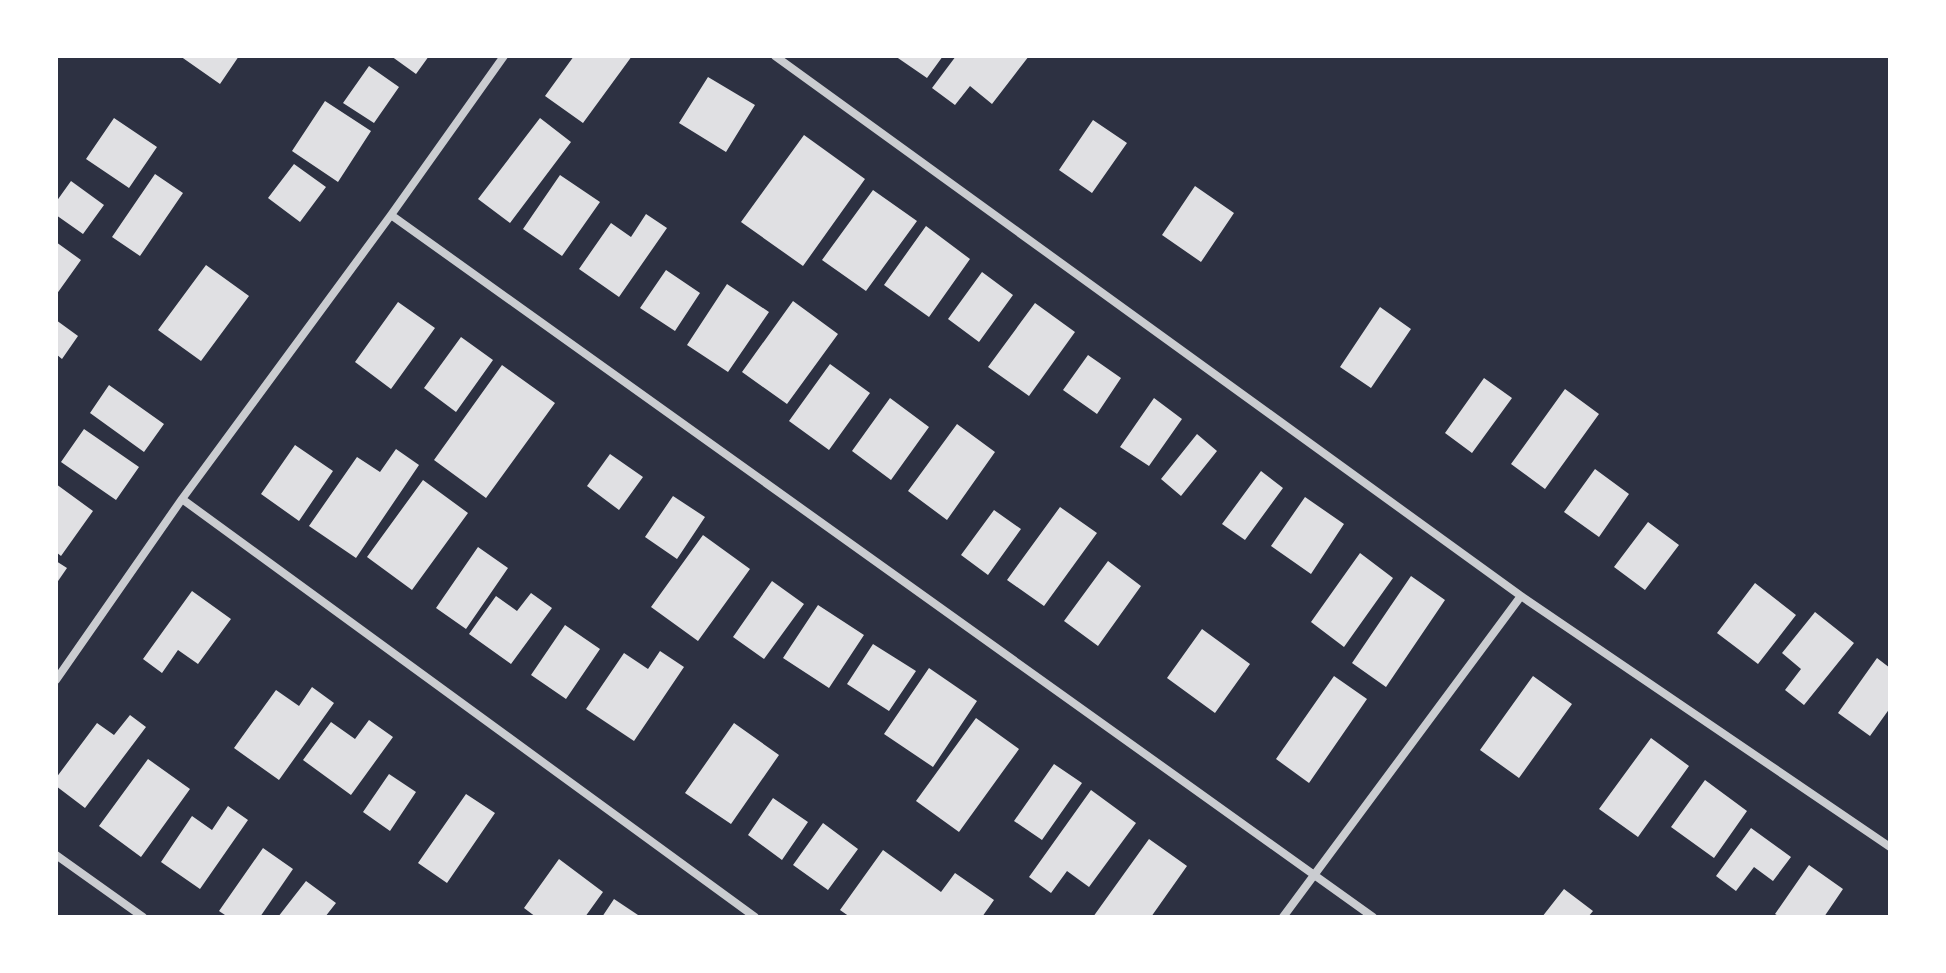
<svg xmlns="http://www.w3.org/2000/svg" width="1946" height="973" viewBox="0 0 1946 973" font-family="'Public Sans',sans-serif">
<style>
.building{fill:#e0e0e3}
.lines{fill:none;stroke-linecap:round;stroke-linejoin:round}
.minor{stroke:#caccd0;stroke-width:8}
</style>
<rect width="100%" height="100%" fill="#2d3142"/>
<path class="building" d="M 180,56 L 239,56 L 220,84 Z
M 391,56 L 429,56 L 416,74 Z
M 574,56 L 632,56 L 583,123 L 545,96 Z
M 895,56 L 943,56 L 927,78 Z
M 956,56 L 1029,56 L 992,104 L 970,86 L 955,105 L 932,88 Z
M 369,66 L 399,87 L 374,123 L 343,103 Z
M 708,77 L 755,105 L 726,152 L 679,123 Z
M 325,101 L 371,131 L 338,182 L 292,151 Z
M 114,118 L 157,147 L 129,188 L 86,159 Z
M 540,118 L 571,142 L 510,223 L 478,199 Z
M 1093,120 L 1127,143 L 1092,193 L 1059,170 Z
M 804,135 L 865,179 L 803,266 L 741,222 Z
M 294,164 L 326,187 L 300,222 L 268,198 Z
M 155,174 L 183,193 L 140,256 L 112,237 Z
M 560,175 L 600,202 L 562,256 L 523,229 Z
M 71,181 L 104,205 L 83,234 L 56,215 L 56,202 Z
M 1195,186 L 1234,213 L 1201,262 L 1162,235 Z
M 873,190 L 917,221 L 866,291 L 822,260 Z
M 646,214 L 667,228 L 619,297 L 579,269 L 611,223 L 631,237 Z
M 926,226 L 970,259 L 929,317 L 884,285 Z
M 56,242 L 81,260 L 56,295 Z
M 206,265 L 249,296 L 201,361 L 158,330 Z
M 666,270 L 700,293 L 675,331 L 640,308 Z
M 982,272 L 1013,295 L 979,342 L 948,319 Z
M 727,284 L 769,312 L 728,372 L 687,345 Z
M 793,301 L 838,334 L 787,404 L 742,372 Z
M 398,302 L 435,328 L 391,389 L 355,362 Z
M 1035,303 L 1075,332 L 1029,396 L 988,367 Z
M 1380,307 L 1411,329 L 1371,388 L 1340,367 Z
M 56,320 L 78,336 L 62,359 L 56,354 Z
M 461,337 L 493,360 L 456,412 L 424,388 Z
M 1088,355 L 1121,378 L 1097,414 L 1063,390 Z
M 830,364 L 870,393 L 829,450 L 789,421 Z
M 502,365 L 555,403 L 486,498 L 434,460 Z
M 1484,378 L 1512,398 L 1472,453 L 1445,433 Z
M 109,385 L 164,424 L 144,452 L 90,413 Z
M 1565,389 L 1599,414 L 1545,489 L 1511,464 Z
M 890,398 L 929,427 L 891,480 L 852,451 Z
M 1154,398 L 1182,419 L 1149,466 L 1120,447 Z
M 957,424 L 995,452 L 947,520 L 908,491 Z
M 84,429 L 139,467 L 116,500 L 61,462 Z
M 1197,434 L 1217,451 L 1181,496 L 1161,479 Z
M 295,445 L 333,471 L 299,521 L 261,494 Z
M 396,449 L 419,465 L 356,558 L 309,526 L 357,457 L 380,472 Z
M 610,454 L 643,477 L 619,510 L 587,486 Z
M 1595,469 L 1629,494 L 1599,537 L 1564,512 Z
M 1261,471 L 1283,488 L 1245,540 L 1222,524 Z
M 423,480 L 468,513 L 412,590 L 367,557 Z
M 56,484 L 93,511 L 61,556 L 56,552 Z
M 673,496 L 705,517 L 677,559 L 645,537 Z
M 1305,497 L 1344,524 L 1311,574 L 1271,546 Z
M 1060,507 L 1097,533 L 1044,606 L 1007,580 Z
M 994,510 L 1021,529 L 988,575 L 961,555 Z
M 1648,522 L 1679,545 L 1645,590 L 1614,567 Z
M 703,535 L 750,569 L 698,641 L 651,607 Z
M 478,547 L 508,568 L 466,629 L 436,608 Z
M 1360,553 L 1393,578 L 1344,647 L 1311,622 Z
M 56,561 L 67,568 L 56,584 Z
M 1108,561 L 1141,586 L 1098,646 L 1064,621 Z
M 1411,576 L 1445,600 L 1386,687 L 1352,663 Z
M 772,581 L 804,604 L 764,659 L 733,637 Z
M 1755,583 L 1796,615 L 1758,664 L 1717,633 Z
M 192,591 L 231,619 L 198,664 L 178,650 L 162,673 L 143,659 Z
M 531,593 L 552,608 L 511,664 L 469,634 L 496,596 L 517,611 Z
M 818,605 L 864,635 L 829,688 L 783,658 Z
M 1815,612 L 1854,643 L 1804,705 L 1785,690 L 1801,669 L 1782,653 Z
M 565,625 L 600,649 L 566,699 L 531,675 Z
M 1202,629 L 1250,664 L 1215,713 L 1167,678 Z
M 873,644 L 916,671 L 889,711 L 847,684 Z
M 660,651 L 684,667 L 634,741 L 586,709 L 624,653 L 648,669 Z
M 1877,658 L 1890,668 L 1890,708 L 1870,736 L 1838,713 Z
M 929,668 L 977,701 L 933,767 L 884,734 Z
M 1334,676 L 1367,699 L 1309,783 L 1276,759 Z
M 1533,676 L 1572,704 L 1519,778 L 1480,750 Z
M 312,687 L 334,703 L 279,780 L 234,748 L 276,690 L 299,706 Z
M 130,715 L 146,727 L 85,808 L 56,786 L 56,778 L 97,723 L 114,735 Z
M 976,718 L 1019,749 L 959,832 L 916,801 Z
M 369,720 L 393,737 L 351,795 L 303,760 L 331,722 L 355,739 Z
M 734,723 L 779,755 L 731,824 L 685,793 Z
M 1651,738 L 1689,766 L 1638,837 L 1599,809 Z
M 148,759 L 190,789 L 141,857 L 99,826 Z
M 1054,764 L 1082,783 L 1042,840 L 1014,821 Z
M 389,774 L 416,792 L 390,831 L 363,812 Z
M 1705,780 L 1747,811 L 1714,858 L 1671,827 Z
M 1091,790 L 1136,823 L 1089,887 L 1067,871 L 1051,893 L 1029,877 Z
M 466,794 L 495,813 L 447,883 L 418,863 Z
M 773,798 L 808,822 L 782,860 L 748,835 Z
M 228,806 L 248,820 L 200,889 L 161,862 L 192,816 L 212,830 Z
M 823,823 L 858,849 L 828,890 L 793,865 Z
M 1751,828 L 1791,857 L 1773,881 L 1754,867 L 1736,891 L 1716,876 Z
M 1149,839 L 1187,866 L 1151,917 L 1093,917 Z
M 263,848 L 293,869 L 260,917 L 228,917 L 219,911 Z
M 883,850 L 941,892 L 955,873 L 994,900 L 982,917 L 850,917 L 840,910 Z
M 559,859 L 603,892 L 585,917 L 536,917 L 524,908 Z
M 1809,865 L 1843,889 L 1824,917 L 1780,917 L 1775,914 Z
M 306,881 L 336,903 L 325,917 L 278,917 Z
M 1564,889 L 1593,911 L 1588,917 L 1542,917 Z
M 614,899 L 641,917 L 602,917 Z"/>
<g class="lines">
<path class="minor" d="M 775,56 L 1521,596 L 1890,847
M 391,215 L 1373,917
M 182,499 L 755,917
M 56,680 L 182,499 L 391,215 L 504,56
M 56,855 L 143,917
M 1283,917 L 1521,596"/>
</g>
<rect width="1946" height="973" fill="none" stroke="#ffffff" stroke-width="116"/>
</svg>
